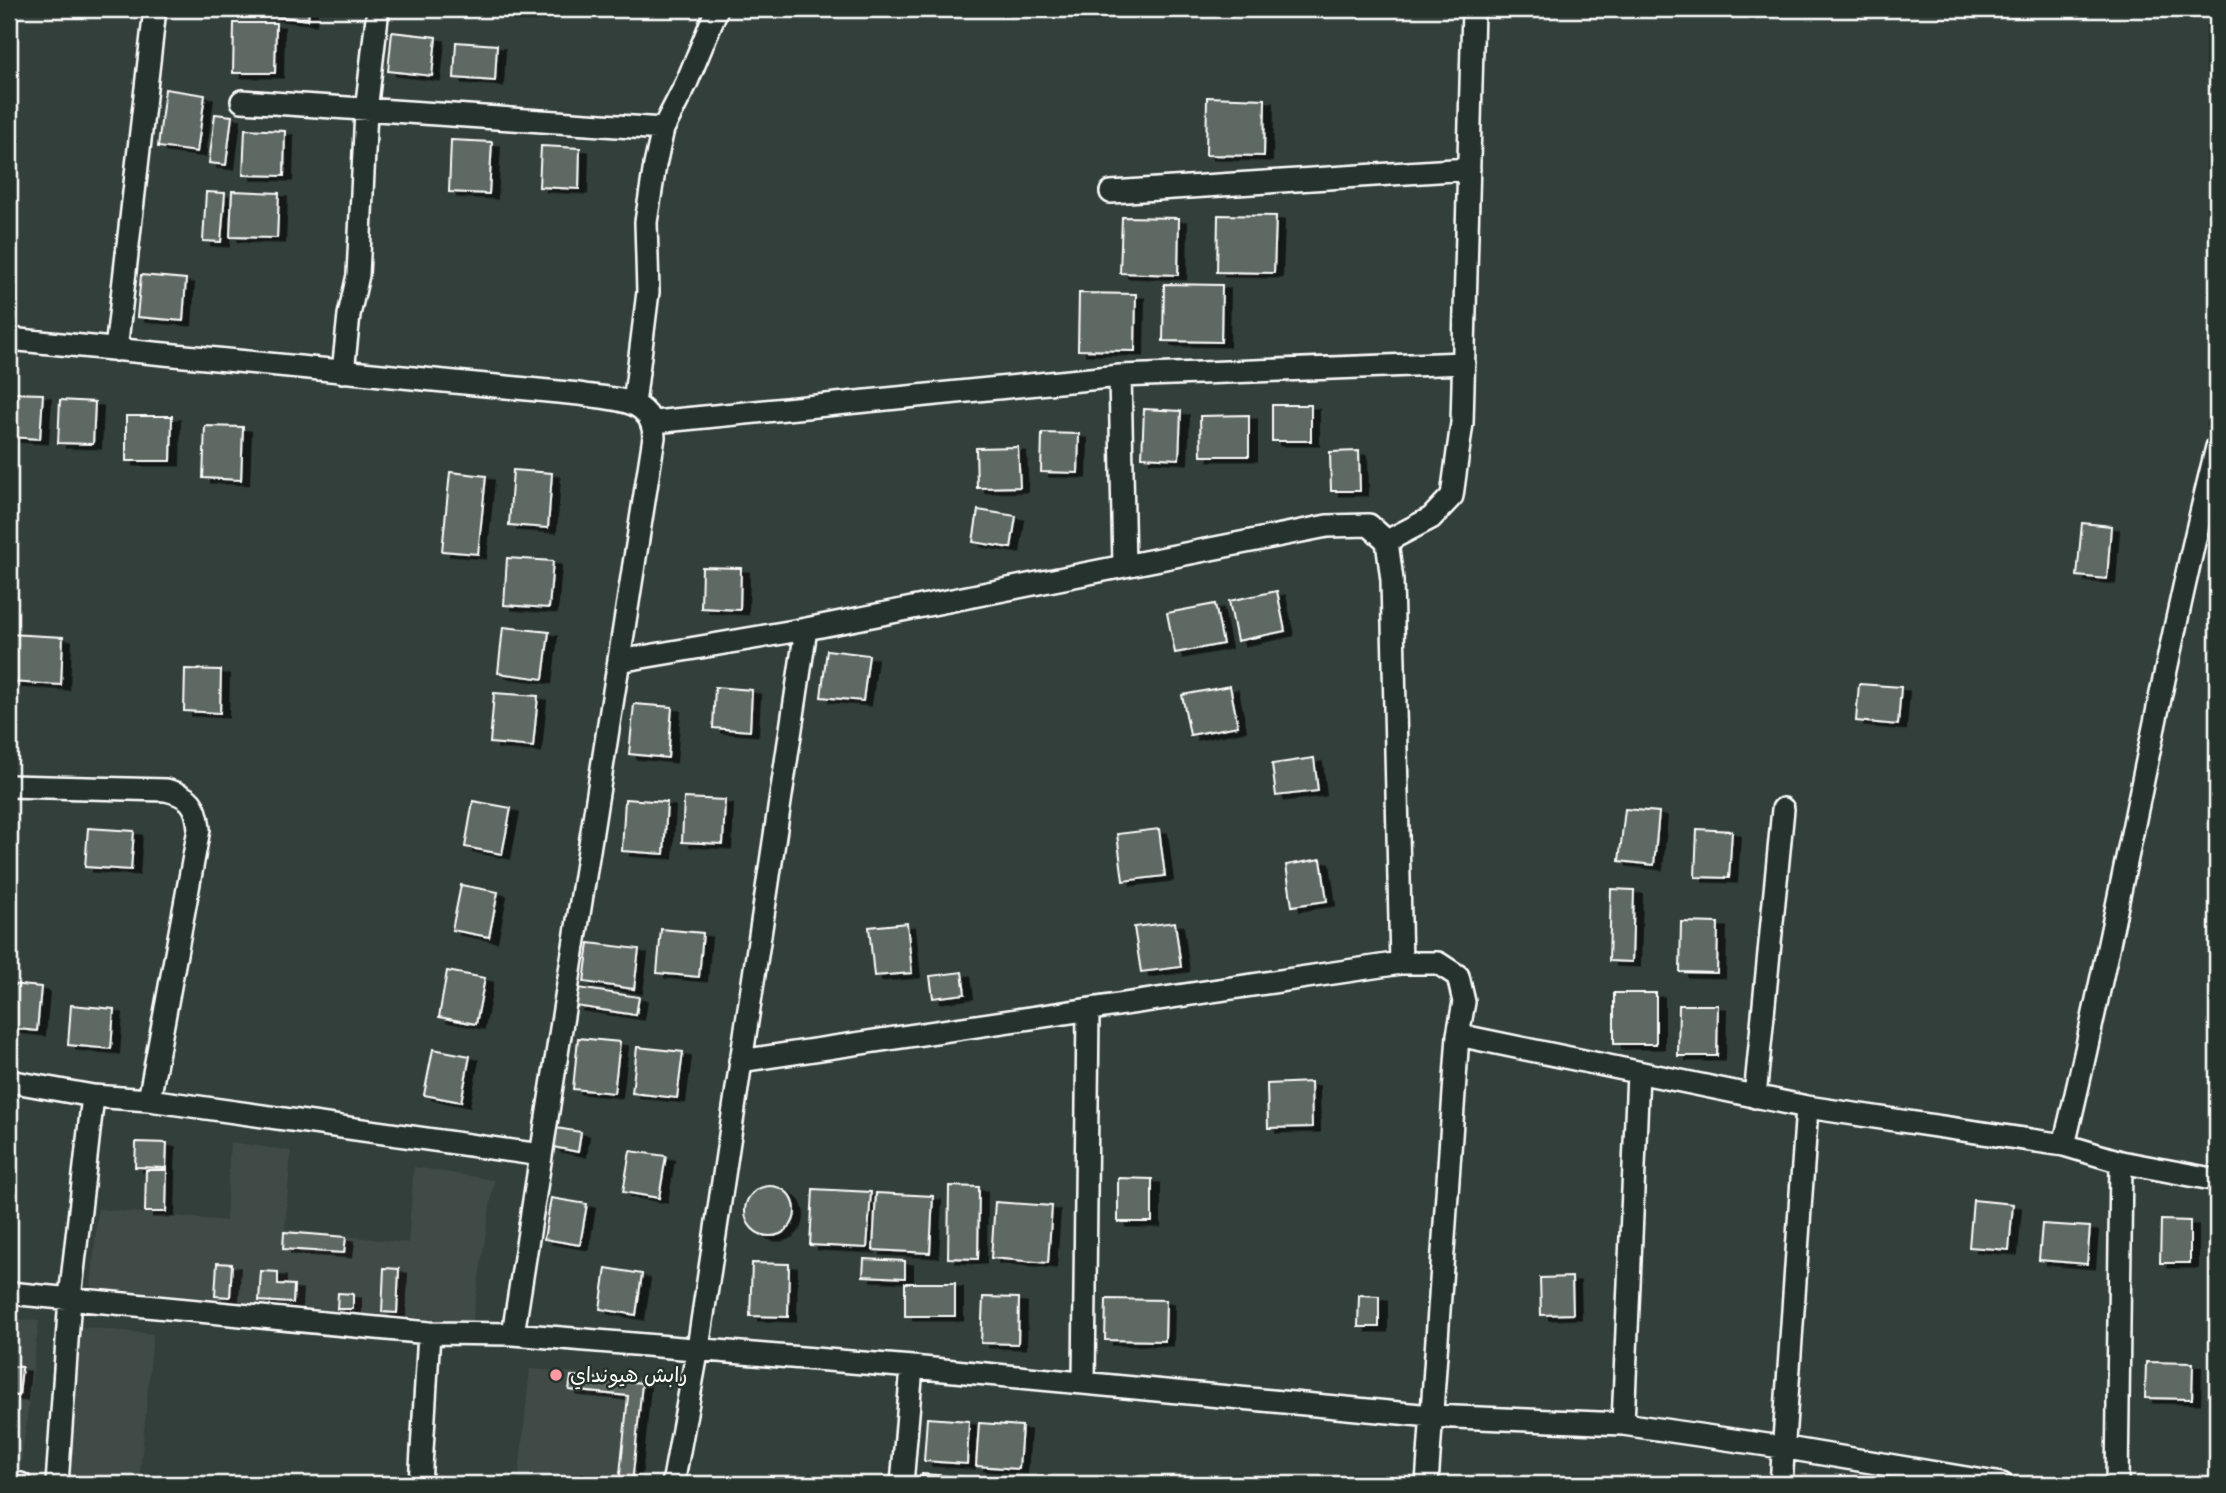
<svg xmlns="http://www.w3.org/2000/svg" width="2226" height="1493" viewBox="0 0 2226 1493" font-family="Sriracha,'Playpen Sans Arabic',sans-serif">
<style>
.built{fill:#404c47}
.building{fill:#5f6964;stroke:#fff;stroke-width:2;filter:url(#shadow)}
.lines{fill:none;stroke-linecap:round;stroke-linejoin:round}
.minor-casing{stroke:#fff;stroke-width:26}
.minor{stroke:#26332d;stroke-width:21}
.poi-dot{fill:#ff9aa2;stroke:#26332d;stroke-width:2.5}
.labels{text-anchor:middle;stroke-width:5;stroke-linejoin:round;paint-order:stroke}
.poi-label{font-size:21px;fill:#fff;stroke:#26332d;text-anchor:start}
</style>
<defs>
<filter id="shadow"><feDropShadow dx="8" dy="4.5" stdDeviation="0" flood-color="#0009"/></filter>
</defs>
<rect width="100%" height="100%" fill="#333f3a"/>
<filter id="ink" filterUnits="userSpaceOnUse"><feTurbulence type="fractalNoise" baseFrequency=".0143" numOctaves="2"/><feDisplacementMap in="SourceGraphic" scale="14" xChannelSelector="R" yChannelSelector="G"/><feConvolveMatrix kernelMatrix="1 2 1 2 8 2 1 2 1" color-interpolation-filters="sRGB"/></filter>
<g filter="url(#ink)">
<path class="built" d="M 230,1142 L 291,1151 L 285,1229 L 408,1243 L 414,1167 L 494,1180 L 472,1323 L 91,1287 L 98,1209 L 226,1221 Z
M 9,1318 L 39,1321 L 20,1472 L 9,1471 Z
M 82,1327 L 153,1334 L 139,1484 L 67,1477 Z
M 530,1369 L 646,1378 L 635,1484 L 518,1484 Z
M 1805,1473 L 1873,1484 L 1804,1484 Z"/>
<path class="building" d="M 229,9 L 309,9 L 308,20 L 229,11 Z
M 771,9 L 793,9 L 794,11 L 772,13 Z
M 234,23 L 276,23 L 275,73 L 233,73 Z
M 392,32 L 436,37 L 432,76 L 388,71 Z
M 456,42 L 497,45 L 495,81 L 454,78 Z
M 165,89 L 205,95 L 197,152 L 158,147 Z
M 1207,97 L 1265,99 L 1264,156 L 1206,155 Z
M 215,114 L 232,116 L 226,165 L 209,163 Z
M 245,129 L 285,131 L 284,176 L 243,175 Z
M 451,140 L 492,142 L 489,194 L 449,192 Z
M 541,146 L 580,148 L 579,189 L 539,187 Z
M 232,191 L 279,193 L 277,238 L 230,237 Z
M 206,192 L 225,193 L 221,242 L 203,241 Z
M 1218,215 L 1276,216 L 1274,273 L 1217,272 Z
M 1122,217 L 1179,218 L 1178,275 L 1120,273 Z
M 141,275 L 186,279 L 183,321 L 137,317 Z
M 1164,284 L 1222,285 L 1221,342 L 1163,341 Z
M 1079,293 L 1136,294 L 1135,351 L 1078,350 Z
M 9,393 L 43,394 L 40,439 L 9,437 Z
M 60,400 L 95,402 L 93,444 L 58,443 Z
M 1272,405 L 1311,405 L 1311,441 L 1272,441 Z
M 1144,409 L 1181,411 L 1179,459 L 1142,457 Z
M 1249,415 L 1249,456 L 1201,456 L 1200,416 Z
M 126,416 L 172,416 L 171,461 L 126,461 Z
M 205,426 L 243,427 L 241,480 L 203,478 Z
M 1042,433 L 1079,434 L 1078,473 L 1041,472 Z
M 1018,447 L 1020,487 L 977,488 L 976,448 Z
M 1359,451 L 1360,491 L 1331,491 L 1330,452 Z
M 513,470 L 552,473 L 548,528 L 509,525 Z
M 450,472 L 486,476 L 478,554 L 442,551 Z
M 978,510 L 1016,516 L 1011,548 L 973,542 Z
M 2082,523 L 2111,526 L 2107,579 L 2077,576 Z
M 507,558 L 553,561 L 549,608 L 504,605 Z
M 702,567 L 741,568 L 740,610 L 701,608 Z
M 1277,591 L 1285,631 L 1237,641 L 1229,601 Z
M 1215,604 L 1223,644 L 1175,653 L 1167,613 Z
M 503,627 L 549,632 L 543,679 L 498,673 Z
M 9,634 L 63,637 L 61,685 L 9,682 Z
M 827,650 L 869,655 L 863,701 L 821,697 Z
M 185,669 L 221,670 L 220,713 L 184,711 Z
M 1859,684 L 1901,687 L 1898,725 L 1856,721 Z
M 1230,686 L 1238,726 L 1190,735 L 1182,695 Z
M 715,687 L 752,690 L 750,731 L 713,728 Z
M 494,693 L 538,696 L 533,747 L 490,743 Z
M 634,704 L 672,707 L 668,758 L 629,754 Z
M 1314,758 L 1318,791 L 1276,796 L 1272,764 Z
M 684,798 L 725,800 L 723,844 L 682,842 Z
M 625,799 L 667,802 L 664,854 L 622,851 Z
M 473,801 L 511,808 L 502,854 L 465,847 Z
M 1625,809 L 1659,812 L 1654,865 L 1619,861 Z
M 88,828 L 134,831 L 131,870 L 85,867 Z
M 1159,829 L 1165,876 L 1123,881 L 1117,834 Z
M 1697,829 L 1732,831 L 1729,878 L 1695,877 Z
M 1321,859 L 1327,901 L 1292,906 L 1286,865 Z
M 461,885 L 498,892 L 489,937 L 452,930 Z
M 1611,889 L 1634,890 L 1632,962 L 1609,961 Z
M 1175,922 L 1181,967 L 1141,972 L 1134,927 Z
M 1681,922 L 1718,923 L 1717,973 L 1680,972 Z
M 907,923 L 912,973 L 874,976 L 869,927 Z
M 661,929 L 703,933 L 699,977 L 657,973 Z
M 589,943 L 639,949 L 634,989 L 584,982 Z
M 447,971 L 485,978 L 476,1024 L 439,1017 Z
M 962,972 L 965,994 L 933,998 L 930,976 Z
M 9,984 L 41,987 L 37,1031 L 9,1028 Z
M 578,988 L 639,997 L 636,1015 L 575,1006 Z
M 1614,993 L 1656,993 L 1656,1044 L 1614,1044 Z
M 71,1005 L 114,1009 L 111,1049 L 68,1045 Z
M 1679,1005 L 1718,1005 L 1717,1056 L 1678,1056 Z
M 578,1038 L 620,1042 L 614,1093 L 573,1089 Z
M 637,1047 L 683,1052 L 677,1098 L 632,1093 Z
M 433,1049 L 470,1056 L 461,1102 L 424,1095 Z
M 1311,1082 L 1312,1127 L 1268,1128 L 1267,1084 Z
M 556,1128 L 581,1132 L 578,1152 L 553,1147 Z
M 136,1142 L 167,1143 L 166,1168 L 135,1167 Z
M 630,1151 L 666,1156 L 659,1198 L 623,1192 Z
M 146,1170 L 167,1170 L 166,1212 L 145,1212 Z
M 1118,1178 L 1152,1179 L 1152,1222 L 1118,1222 Z
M745 1211a25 25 0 1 1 50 0a25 25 0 1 1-50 0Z
M 949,1186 L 979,1187 L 978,1259 L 948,1258 Z
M 813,1189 L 871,1192 L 867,1248 L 810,1245 Z
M 876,1193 L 933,1196 L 930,1253 L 873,1250 Z
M 551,1198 L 587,1204 L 580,1245 L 544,1239 Z
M 1973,1200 L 2013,1204 L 2009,1250 L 1969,1247 Z
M 995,1202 L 1052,1206 L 1048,1263 L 991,1258 Z
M 2161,1220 L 2190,1221 L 2190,1263 L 2160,1263 Z
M 2042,1224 L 2090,1227 L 2087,1264 L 2039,1260 Z
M 284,1232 L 346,1237 L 344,1253 L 283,1249 Z
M 864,1259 L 905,1261 L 905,1278 L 863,1276 Z
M 217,1263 L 232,1264 L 230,1297 L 215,1296 Z
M 752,1263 L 789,1264 L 788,1317 L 750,1316 Z
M 384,1268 L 399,1269 L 397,1313 L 382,1312 Z
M 606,1268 L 642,1274 L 636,1315 L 600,1309 Z
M 261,1271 L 278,1272 L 278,1284 L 294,1285 L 293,1303 L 259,1301 Z
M 1572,1277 L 1573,1314 L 1541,1315 L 1540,1278 Z
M 905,1283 L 955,1283 L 955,1316 L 905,1316 Z
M 338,1293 L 353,1294 L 353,1309 L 337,1309 Z
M 1359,1295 L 1379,1296 L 1379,1327 L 1358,1327 Z
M 983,1297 L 1019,1298 L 1018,1344 L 981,1343 Z
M 1106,1299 L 1166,1300 L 1165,1341 L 1105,1340 Z
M 2146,1362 L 2193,1363 L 2192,1399 L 2145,1398 Z
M 9,1366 L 22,1367 L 19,1396 L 9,1395 Z
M 571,1376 L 642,1383 L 632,1484 L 619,1484 L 628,1396 L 569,1390 Z
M 927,1418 L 969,1421 L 967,1464 L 924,1461 Z
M 979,1423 L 1022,1426 L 1019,1469 L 976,1466 Z
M 922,1474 L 965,1477 L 964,1484 L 922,1484 Z
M 1720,1477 L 1749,1477 L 1750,1484 L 1720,1484 Z
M 1449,1479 L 1469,1479 L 1469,1484 L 1449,1484 Z"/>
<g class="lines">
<g class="minor-casing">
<path id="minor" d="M 242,101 L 663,129
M 1111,192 L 1469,169
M 9,339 L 579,394 C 612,400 653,396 654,437 L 513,1334 L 429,1333 L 9,1293
M 116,350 L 155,9
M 343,372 L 349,315 L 358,275 L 366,111 L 378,9
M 1120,376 L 1124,566
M 634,404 L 648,292 L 646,222 L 655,165 L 663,129 L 686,84 L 717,9
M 654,422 L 1120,376 L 1464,363
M 1387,541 L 1431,518 L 1452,496 L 1462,423 L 1473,9
M 619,661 L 806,629 L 1327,526 L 1369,525 L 1387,541 L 1392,580 L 1401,963
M 9,786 L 166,790 C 190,796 197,804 199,829 L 149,1100
M 1458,1035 L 1807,1107 L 2064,1145 L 2121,1162 L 2217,1180
M 740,1061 L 1401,963 L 1438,963 L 1458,976 L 1464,1002 L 1458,1035 L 1427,1484
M 9,1081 L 93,1096 L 149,1100 L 541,1155
M 1755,1097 L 1783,809
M 2064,1145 C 2120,914 2159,678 2217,447
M 513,1334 L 912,1367 L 1431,1416 L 1623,1424 L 1781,1447 L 2002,1484
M 1084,1383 L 1088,1010
M 1623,1424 L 1638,1073
M 9,1482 L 21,1484
M 57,1484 L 70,1298 L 93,1096
M 420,1484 L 429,1333
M 673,1484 L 698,1348 L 806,629
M 902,1484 L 912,1367
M 1781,1484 L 1807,1107
M 2117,1484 L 2121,1162"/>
</g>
<use href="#minor" class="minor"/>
</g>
</g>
<circle class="poi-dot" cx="556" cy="1375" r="7"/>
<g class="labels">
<g class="poi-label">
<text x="570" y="1382">رابش هيونداي</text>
</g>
</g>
<rect width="2226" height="1493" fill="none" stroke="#26332d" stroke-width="35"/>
<rect x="18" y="18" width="2191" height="1458" fill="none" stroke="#fff" stroke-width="2.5" filter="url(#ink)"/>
</svg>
